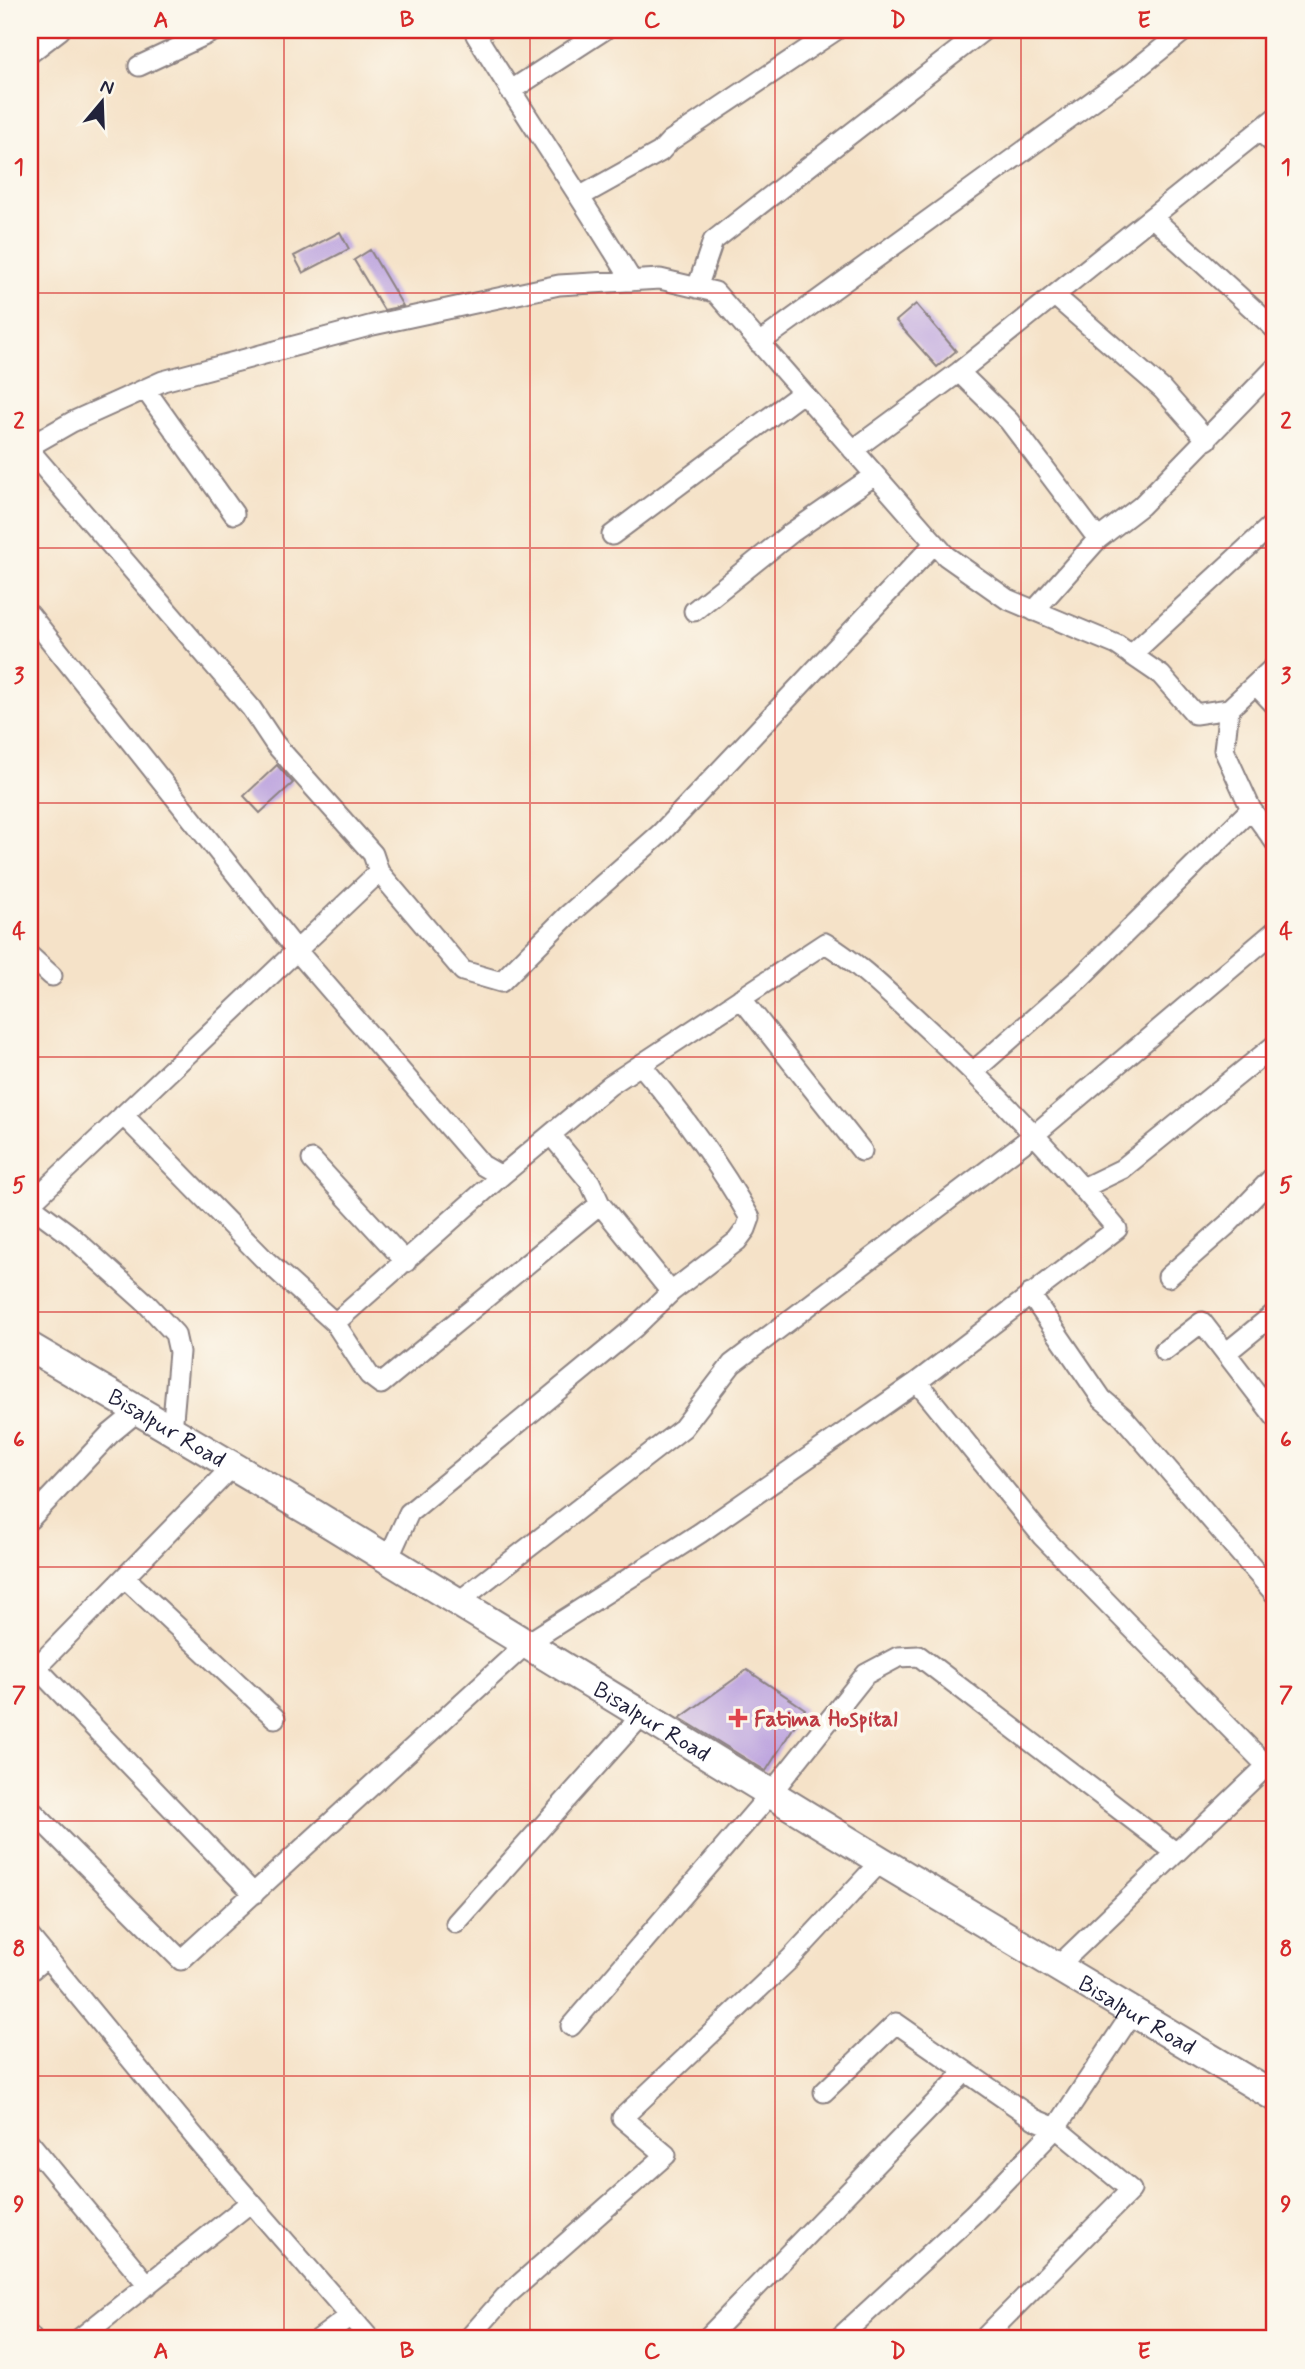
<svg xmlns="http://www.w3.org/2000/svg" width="1305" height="2369" viewBox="0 0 1305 2369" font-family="Mynerve,sans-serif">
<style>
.building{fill:#bfa7df}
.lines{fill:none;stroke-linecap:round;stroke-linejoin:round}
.minor-casing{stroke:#8c8282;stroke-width:23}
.secondary-casing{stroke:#8c8282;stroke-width:32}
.minor{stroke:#fff;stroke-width:19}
.secondary{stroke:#fff;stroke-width:28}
.grid{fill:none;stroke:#d62828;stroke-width:2;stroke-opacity:0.55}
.health-dot{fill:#e0444e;stroke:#fbf7ec;stroke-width:2.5}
.labels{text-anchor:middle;stroke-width:7;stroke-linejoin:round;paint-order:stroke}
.street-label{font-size:23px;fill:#22223b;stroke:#fbf7ec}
.health-label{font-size:23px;font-weight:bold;fill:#be3a42;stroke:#fbf7ec;text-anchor:start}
.neatline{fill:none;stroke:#d62828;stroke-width:2.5}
.grid-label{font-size:23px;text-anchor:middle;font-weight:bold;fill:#d62828}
</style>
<rect width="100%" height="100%" fill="#fbf7ec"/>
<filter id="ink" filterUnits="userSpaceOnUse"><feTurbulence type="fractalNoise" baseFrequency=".0143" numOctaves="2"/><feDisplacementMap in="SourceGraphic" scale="14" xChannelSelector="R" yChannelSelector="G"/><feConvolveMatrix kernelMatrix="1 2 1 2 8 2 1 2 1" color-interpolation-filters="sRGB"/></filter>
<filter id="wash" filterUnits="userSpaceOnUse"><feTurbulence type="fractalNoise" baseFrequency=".00686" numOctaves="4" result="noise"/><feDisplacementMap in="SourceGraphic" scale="28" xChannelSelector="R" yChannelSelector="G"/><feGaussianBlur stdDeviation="1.57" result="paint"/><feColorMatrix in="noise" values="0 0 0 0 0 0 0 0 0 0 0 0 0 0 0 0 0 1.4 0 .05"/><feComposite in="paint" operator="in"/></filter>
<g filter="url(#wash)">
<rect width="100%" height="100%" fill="#f5e2c8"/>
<g id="blocks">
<path class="building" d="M 340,232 L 349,249 L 303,273 L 294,256 Z
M 370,250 L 403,306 L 384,310 L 354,260 Z
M 916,304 L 956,351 L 937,367 L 896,321 Z
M 277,765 L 293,783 L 260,813 L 244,796 Z
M 747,1670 L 805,1709 L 766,1771 L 680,1718 Z"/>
</g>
</g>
<g filter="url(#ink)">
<use href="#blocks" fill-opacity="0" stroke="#8c8282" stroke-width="2"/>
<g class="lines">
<g class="minor-casing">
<path id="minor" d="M 483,30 L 476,35 C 527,118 582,198 632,281
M 30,53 L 60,30
M 139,66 L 216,30
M 510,91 L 604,30
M 1260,131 L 1275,145
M 581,196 L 660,152 L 670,141 L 836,30
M 1153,218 L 1275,329
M 697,288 L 713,241 L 984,30
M 1055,296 L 1162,389 L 1207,440
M 759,343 L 1134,71 L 1185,30
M 959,372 L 1009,421 L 1098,539
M 145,389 L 234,514
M 30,446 L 72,422 L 163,381 L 373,325 L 559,285 L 660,279 L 715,292 L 946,556 L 1007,599 L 1117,645 L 1161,675 L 1195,714 L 1229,709 L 1275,666
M 853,450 L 959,372 L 1275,118
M 30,451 L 251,708 L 275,744 L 373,854 L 379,872 L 463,971 L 501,982 L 567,916 L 660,834 L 935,543
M 612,535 L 802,393
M 694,611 L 791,533 L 875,475
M 1034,611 L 1098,539 L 1141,506 L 1275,368
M 30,615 L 297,951 L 482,1165 L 501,1176
M 1131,655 L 1275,522
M 1256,685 L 1275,705
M 1229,709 L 1224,750 L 1251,809 L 1275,842
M 30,956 L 52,976
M 741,998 L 862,1151
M 974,1071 L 1080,978 L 1251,809
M 123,1115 L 263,1258 L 335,1323 L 369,1375 L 381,1384 L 600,1204
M 551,1135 L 590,1182 L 600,1204 L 671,1292
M 312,1160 L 406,1262
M 1083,1188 L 1122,1169 L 1275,1045
M 30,1204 L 379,872
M 30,1205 L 69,1234 L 146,1303 L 175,1334 L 179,1352 L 172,1431
M 1168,1277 L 1227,1225 L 1275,1175
M 1030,1294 L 1102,1399 L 1123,1417 L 1275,1594
M 1164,1351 L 1202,1322 L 1275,1417
M 1226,1353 L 1275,1313
M 917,1382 L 1042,1536 L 1267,1766
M 30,1519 L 110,1434 L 138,1411
M 388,1559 L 409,1513 L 635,1327 L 671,1292 L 737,1241 L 746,1229 L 750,1218 C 719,1164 681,1112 641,1065
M 125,1578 L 275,1718
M 458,1602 L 683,1428 L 732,1364 L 1034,1135 L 1275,931
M 36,1667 L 254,1894
M 30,1674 L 233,1466
M 30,1809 L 181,1960 L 526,1644 L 700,1533 L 917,1382 L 1117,1229 C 1056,1155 990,1086 919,1021 C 888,993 861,965 825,943 L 610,1085 L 501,1176 L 335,1323
M 456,1923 L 642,1715
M 30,1937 L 203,2147 L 370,2339
M 1057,1967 L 1275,1758
M 30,1971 L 47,1957
M 571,2026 L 772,1792 L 866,1674 L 898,1657 L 919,1656 L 1175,1852
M 824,2092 L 896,2023 L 1034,2119 L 1056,2128 L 1131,2190 L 983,2339
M 30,2143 L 148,2285
M 30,2336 L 32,2339
M 79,2339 L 251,2202
M 319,2339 L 350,2316
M 468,2339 L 505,2297 L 666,2155 L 622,2118 L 790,1959 L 881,1861
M 706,2339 L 965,2072
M 838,2339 L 973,2214 L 1056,2128 L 1133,2012"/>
</g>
<g class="secondary-casing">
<g id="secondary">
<path id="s1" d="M 30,1347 L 314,1514 L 881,1861 L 1275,2097"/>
</g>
</g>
<use href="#minor" class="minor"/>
<use href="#secondary" class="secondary"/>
</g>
</g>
<path class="grid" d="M 284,30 L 284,2339M 530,30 L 530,2339M 775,30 L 775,2339M 1021,30 L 1021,2339M 30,293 L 1275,293M 30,548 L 1275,548M 30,803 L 1275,803M 30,1057 L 1275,1057M 30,1312 L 1275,1312M 30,1567 L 1275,1567M 30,1821 L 1275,1821M 30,2076 L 1275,2076"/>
<path class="health-dot" d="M734.5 1707.5h7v7h7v7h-7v7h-7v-7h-7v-7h7z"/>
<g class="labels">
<g class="street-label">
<text dy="8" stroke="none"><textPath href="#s1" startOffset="159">Bisalpur Road</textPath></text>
<text dy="8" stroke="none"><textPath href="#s1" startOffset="726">Bisalpur Road</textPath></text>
<text dy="8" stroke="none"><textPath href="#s1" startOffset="1293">Bisalpur Road</textPath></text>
</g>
<g class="health-label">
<text x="754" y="1726">Fatima Hospital</text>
</g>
</g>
<rect width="1305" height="2369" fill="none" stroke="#fbf7ec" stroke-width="77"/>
<g transform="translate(102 102) rotate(19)" stroke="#fbf7ec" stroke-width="5" paint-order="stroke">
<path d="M0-5L12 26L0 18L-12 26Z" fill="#22223b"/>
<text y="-10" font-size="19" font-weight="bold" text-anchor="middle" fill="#22223b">N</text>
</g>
<rect x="38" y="38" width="1228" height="2292" class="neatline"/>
<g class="grid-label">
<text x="161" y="27">A</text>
<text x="407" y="27">B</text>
<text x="652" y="27">C</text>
<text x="898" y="27">D</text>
<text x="1144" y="27">E</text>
<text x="19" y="174">1</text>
<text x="1286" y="174">1</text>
<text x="19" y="428">2</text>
<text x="1286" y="428">2</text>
<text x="19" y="683">3</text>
<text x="1286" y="683">3</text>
<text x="19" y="938">4</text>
<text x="1286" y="938">4</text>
<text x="19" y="1192">5</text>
<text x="1286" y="1192">5</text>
<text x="19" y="1447">6</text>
<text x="1286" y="1447">6</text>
<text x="19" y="1702">7</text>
<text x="1286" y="1702">7</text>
<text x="19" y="1956">8</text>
<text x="1286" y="1956">8</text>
<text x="19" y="2211">9</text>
<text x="1286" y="2211">9</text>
<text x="161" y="2358">A</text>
<text x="407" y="2358">B</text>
<text x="652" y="2358">C</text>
<text x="898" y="2358">D</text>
<text x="1144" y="2358">E</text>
</g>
</svg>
